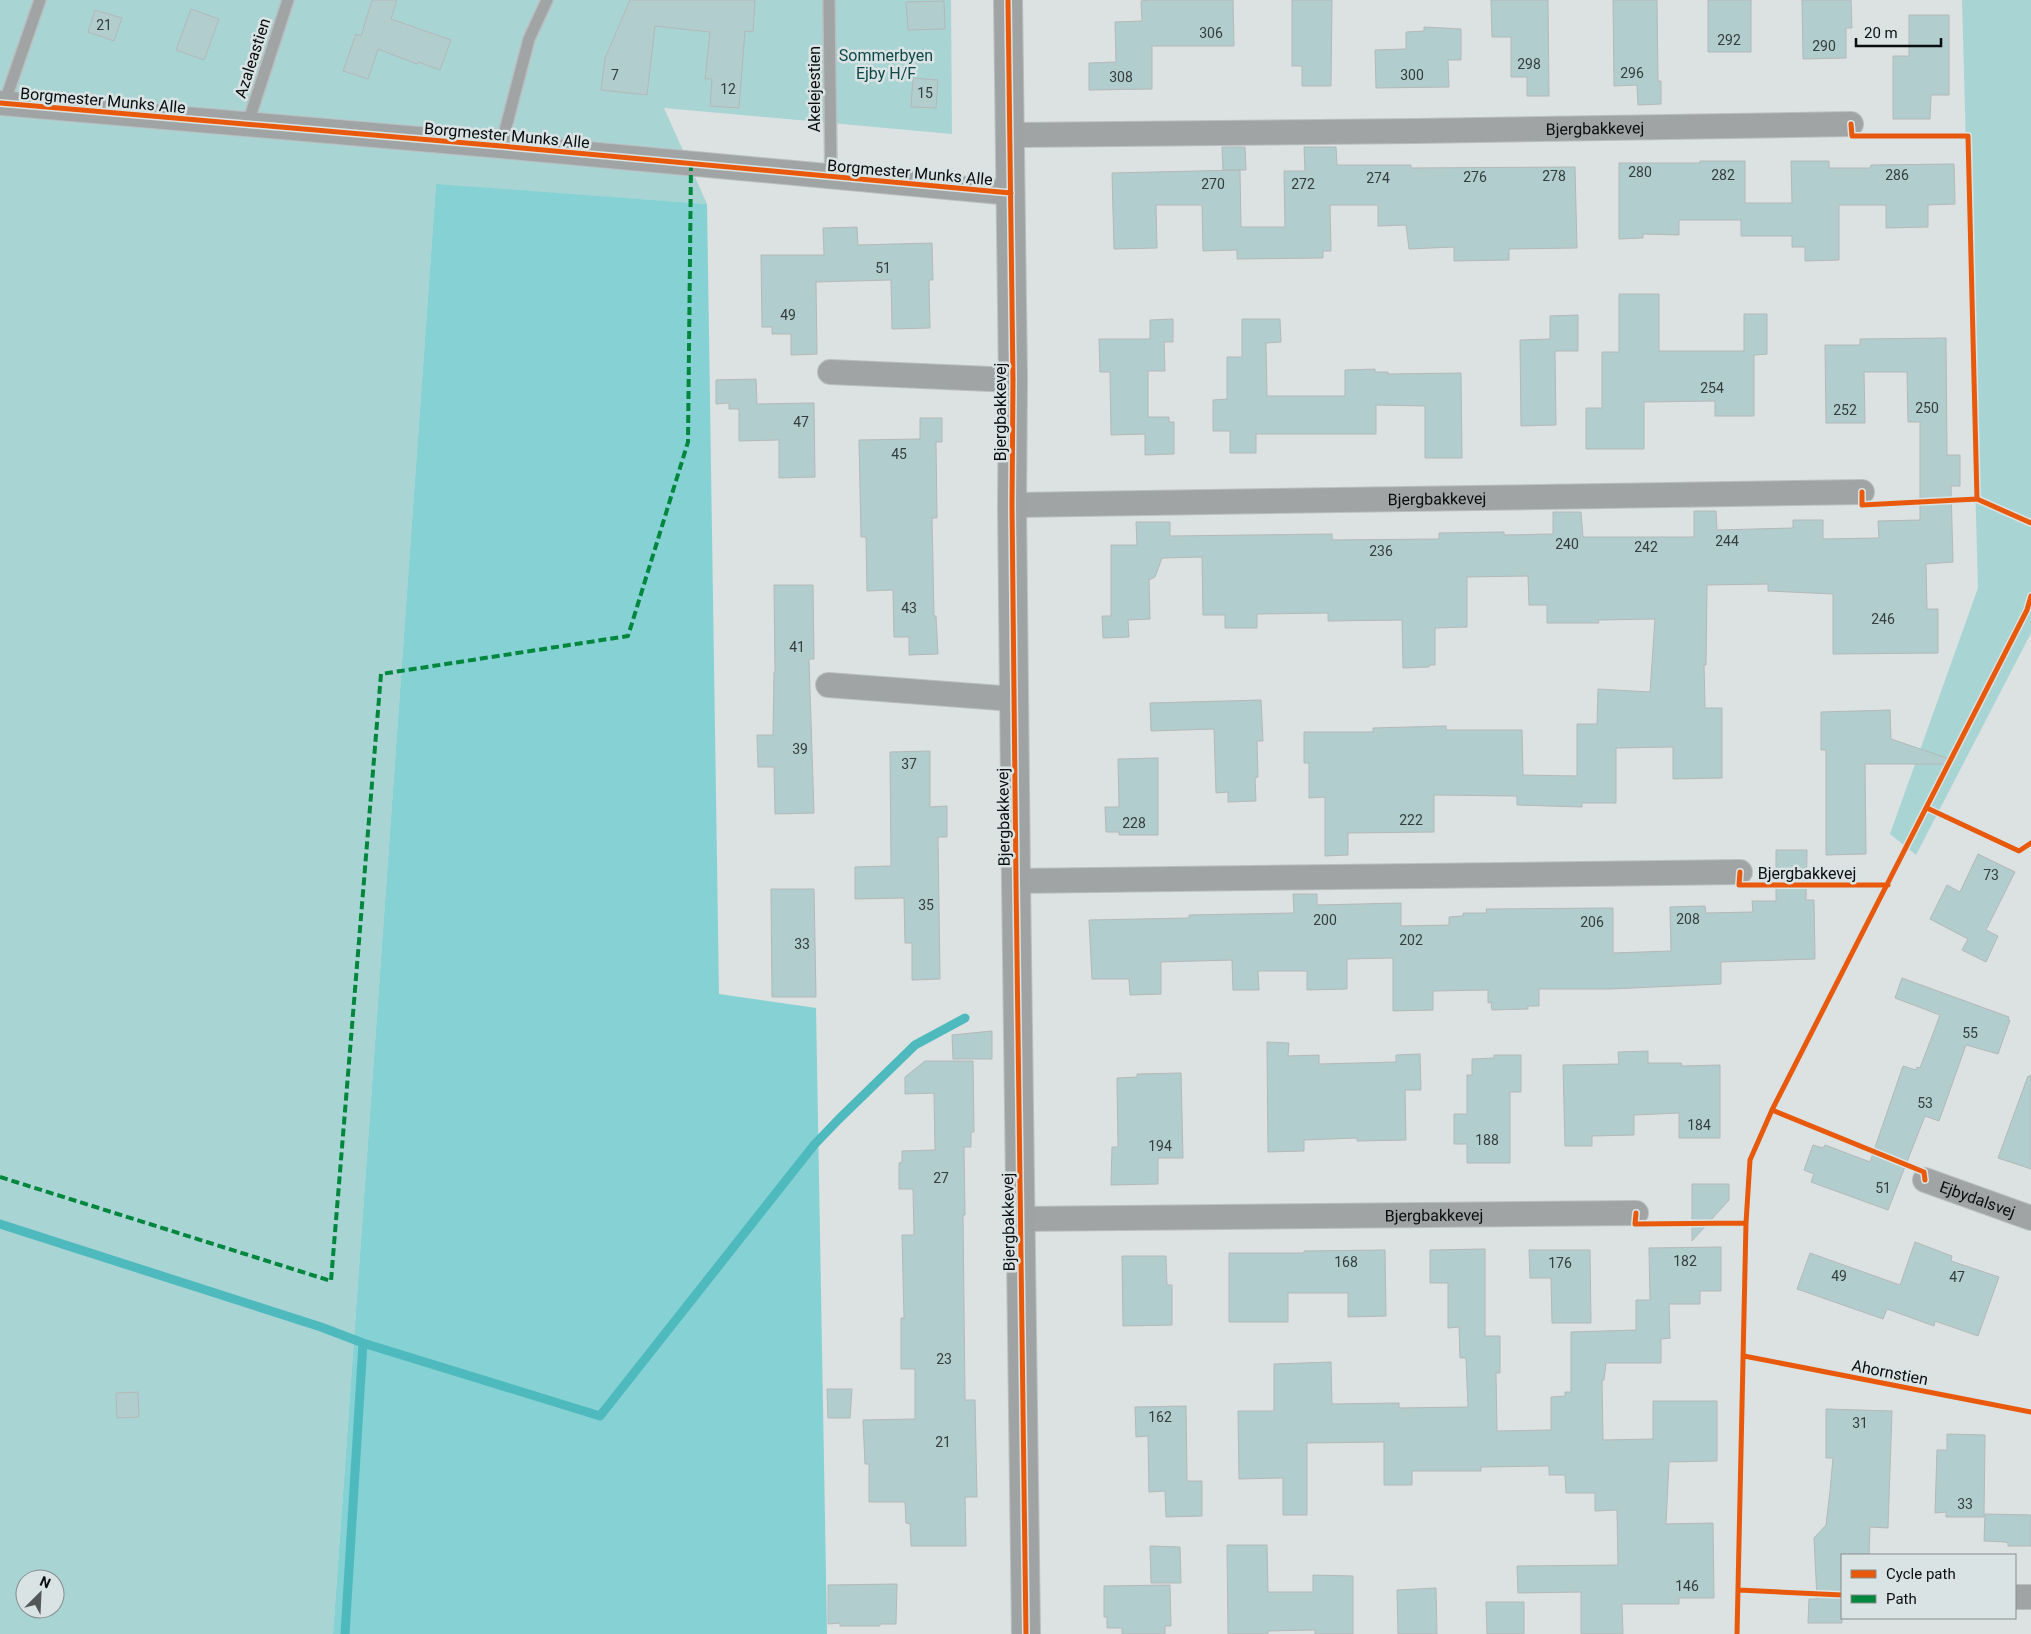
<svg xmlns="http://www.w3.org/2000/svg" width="2031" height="1634" viewBox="0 0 2031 1634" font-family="Roboto,sans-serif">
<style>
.green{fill:#a9d4d4;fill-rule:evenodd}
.forest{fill:#86d1d3}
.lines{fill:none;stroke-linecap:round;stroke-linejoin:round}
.stream{stroke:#4ebabd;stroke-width:9}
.building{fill:#b2cdcd;stroke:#b4b8b8}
.lane-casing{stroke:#bbbebe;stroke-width:14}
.street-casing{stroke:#bbbebe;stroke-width:26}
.secondary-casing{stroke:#bbbebe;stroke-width:30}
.lane{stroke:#a0a4a4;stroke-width:11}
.street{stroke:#a0a4a4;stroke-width:24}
.secondary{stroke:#a0a3a3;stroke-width:28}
.quiet{stroke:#00873e;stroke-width:4;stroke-dasharray:8 4;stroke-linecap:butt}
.cycleway-casing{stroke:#dae3e3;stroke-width:8}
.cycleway{stroke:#e8590c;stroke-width:5}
.labels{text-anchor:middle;stroke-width:5;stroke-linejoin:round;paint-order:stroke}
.number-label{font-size:14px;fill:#343d3d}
.park-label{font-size:16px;fill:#0d4849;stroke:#dae3e3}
.street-label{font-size:16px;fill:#0a0d0d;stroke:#dae3e3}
</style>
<rect width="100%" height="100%" fill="#dce1e1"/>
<path class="green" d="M 0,0 L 951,0 L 952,134 L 664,108 L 707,204 L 436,185 L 333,1634 L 0,1634 ZM 25,1579 L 55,1579 L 55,1609 L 25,1609 Z
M 1962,0 L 2031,0 L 2031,633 L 1916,855 L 1890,834 L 1978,588 Z"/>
<path class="forest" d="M 436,184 L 707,204 L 719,994 L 816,1008 L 827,1634 L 333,1634 Z"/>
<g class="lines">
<path class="stream" d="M 0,1224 L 321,1327 L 363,1343 L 600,1416 L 814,1145 L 839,1119 L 915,1045 L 965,1018
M 345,1634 L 363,1343"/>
</g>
<path class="building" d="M 372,0 L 397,0 L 391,19 L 451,40 L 440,70 L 418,62 L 417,64 L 378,49 L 368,79 L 343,71 L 356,34 L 361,36 Z
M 630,0 L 755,0 L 753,32 L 745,31 L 739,108 L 710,106 L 712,79 L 705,79 L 710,32 L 655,26 L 647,95 L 601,90 L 605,58 Z
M 1148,0 L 1233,0 L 1234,46 L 1152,46 L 1152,89 L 1089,90 L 1089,63 L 1116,62 L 1115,22 L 1142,21 L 1141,1 Z
M 1292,0 L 1332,0 L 1331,86 L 1302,86 L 1302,66 L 1292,66 Z
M 1491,0 L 1548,0 L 1549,96 L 1527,96 L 1527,77 L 1511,77 L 1511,37 L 1492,37 Z
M 1613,0 L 1657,0 L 1658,81 L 1661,81 L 1661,104 L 1638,105 L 1637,85 L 1614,86 Z
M 1708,0 L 1751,0 L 1751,52 L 1708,52 Z
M 1802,0 L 1851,0 L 1852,28 L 1846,28 L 1846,58 L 1803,59 Z
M 944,1 L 945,29 L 908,30 L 906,2 Z
M 191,9 L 219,19 L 204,60 L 176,50 Z
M 95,10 L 122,18 L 114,41 L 88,32 Z
M 1909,15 L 1949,15 L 1949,95 L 1931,95 L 1930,119 L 1893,119 L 1893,56 L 1909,56 Z
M 1424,27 L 1461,29 L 1461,60 L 1448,60 L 1449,87 L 1376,88 L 1375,50 L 1406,49 L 1406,32 L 1424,31 Z
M 913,78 L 938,80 L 936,108 L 911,107 Z
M 1222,147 L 1245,147 L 1246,170 L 1223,170 Z
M 1304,147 L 1336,147 L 1337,165 L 1411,165 L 1411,168 L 1575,167 L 1577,248 L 1509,249 L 1509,260 L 1454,261 L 1454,247 L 1409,249 L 1406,225 L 1378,226 L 1378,205 L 1330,205 L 1331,251 L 1323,251 L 1323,258 L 1237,259 L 1237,250 L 1203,251 L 1202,205 L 1156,205 L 1157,248 L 1114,249 L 1112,173 L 1240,170 L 1241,227 L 1285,227 L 1284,171 L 1305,171 Z
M 1700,161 L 1745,161 L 1745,203 L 1792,203 L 1791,161 L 1829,161 L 1829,168 L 1870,168 L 1871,165 L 1954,164 L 1955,204 L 1928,205 L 1928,227 L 1886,228 L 1886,205 L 1839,205 L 1839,260 L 1805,261 L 1805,247 L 1792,247 L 1792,236 L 1741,236 L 1741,220 L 1679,220 L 1679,235 L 1643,234 L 1643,238 L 1619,239 L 1619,163 L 1700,163 Z
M 857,227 L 858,245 L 932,243 L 933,280 L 929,280 L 930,328 L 892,329 L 891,280 L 816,282 L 817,354 L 791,355 L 791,334 L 772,334 L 772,327 L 762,327 L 761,255 L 824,255 L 823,228 Z
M 1619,294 L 1659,294 L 1659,351 L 1744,351 L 1744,314 L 1767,314 L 1767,354 L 1754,355 L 1754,416 L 1715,416 L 1715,401 L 1644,402 L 1644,449 L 1586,449 L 1586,408 L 1602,408 L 1602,352 L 1619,352 Z
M 1578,315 L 1578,351 L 1555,351 L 1556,425 L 1521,426 L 1520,340 L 1550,339 L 1550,316 Z
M 1173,319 L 1173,342 L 1164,342 L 1165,371 L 1148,371 L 1148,417 L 1169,417 L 1169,422 L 1174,422 L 1174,454 L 1145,455 L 1145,434 L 1111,435 L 1110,372 L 1100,372 L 1099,339 L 1150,339 L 1150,320 Z
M 1242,319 L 1280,319 L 1281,342 L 1266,343 L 1267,396 L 1345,396 L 1345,370 L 1375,369 L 1375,372 L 1388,372 L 1388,374 L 1461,373 L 1462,458 L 1425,458 L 1425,406 L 1376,405 L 1376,434 L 1256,434 L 1256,453 L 1230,453 L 1230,431 L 1213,431 L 1213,400 L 1227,399 L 1227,357 L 1242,357 Z
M 1946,338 L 1947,455 L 1960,455 L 1960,486 L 1951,486 L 1953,562 L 1926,564 L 1927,609 L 1938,609 L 1938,653 L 1833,654 L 1833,594 L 1768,591 L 1768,584 L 1707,585 L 1706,665 L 1704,665 L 1705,708 L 1722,708 L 1722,778 L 1673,779 L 1673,747 L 1616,748 L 1616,803 L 1582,803 L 1582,807 L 1517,805 L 1517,796 L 1434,795 L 1434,832 L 1348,833 L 1348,855 L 1325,856 L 1325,797 L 1309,798 L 1309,763 L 1304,763 L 1304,732 L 1373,732 L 1373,728 L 1446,726 L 1446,730 L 1522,730 L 1523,775 L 1577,776 L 1577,724 L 1597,724 L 1598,689 L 1650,692 L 1655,619 L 1598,620 L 1599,623 L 1547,623 L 1547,605 L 1529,605 L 1528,576 L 1467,577 L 1467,627 L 1435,628 L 1435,665 L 1429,665 L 1429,667 L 1403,668 L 1402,620 L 1328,621 L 1328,613 L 1257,614 L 1257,628 L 1225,628 L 1225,615 L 1203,615 L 1202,557 L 1162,558 L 1155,577 L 1149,580 L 1150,619 L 1128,620 L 1129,637 L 1103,638 L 1102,616 L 1111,616 L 1111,545 L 1137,545 L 1136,522 L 1170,522 L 1170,536 L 1332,534 L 1332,540 L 1439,539 L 1439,533 L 1504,532 L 1504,535 L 1553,534 L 1553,512 L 1581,512 L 1583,537 L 1694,537 L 1694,511 L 1716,511 L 1717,530 L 1793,528 L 1793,520 L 1823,520 L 1823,539 L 1879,538 L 1878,521 L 1920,520 L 1920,422 L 1908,422 L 1907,372 L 1864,372 L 1865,423 L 1826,423 L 1825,345 L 1860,345 L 1860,339 Z
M 756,379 L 757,404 L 814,403 L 815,477 L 779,478 L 779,440 L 739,441 L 739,409 L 729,409 L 729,403 L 716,404 L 716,380 Z
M 920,418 L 942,418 L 942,442 L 936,442 L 937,518 L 932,518 L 934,616 L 936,616 L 938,654 L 909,655 L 909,637 L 894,637 L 893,590 L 867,591 L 866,537 L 861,537 L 859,440 L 920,439 Z
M 774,585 L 813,585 L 814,659 L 809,659 L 814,813 L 775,814 L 774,767 L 758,767 L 757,735 L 773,735 L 774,672 L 775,672 Z
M 1261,700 L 1263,741 L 1257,741 L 1258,777 L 1255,778 L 1256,801 L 1228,802 L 1228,792 L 1216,793 L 1214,729 L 1151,731 L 1150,703 Z
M 1890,710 L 1891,739 L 1953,760 L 1952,764 L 1865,764 L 1866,854 L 1826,855 L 1826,750 L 1821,750 L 1821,712 Z
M 930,751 L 930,807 L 947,806 L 947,837 L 938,837 L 940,979 L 912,980 L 912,943 L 905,943 L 904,898 L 855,899 L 855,867 L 891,866 L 890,752 Z
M 1158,758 L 1158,835 L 1119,835 L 1119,832 L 1106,832 L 1105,807 L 1119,807 L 1118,759 Z
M 1776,850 L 1807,850 L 1806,900 L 1814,900 L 1815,959 L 1721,962 L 1721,984 L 1610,989 L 1539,989 L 1539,1006 L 1528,1006 L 1528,1009 L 1492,1010 L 1491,1002 L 1488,1003 L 1488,990 L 1433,991 L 1433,1010 L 1393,1011 L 1393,958 L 1347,959 L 1347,989 L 1307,990 L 1307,971 L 1258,971 L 1259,990 L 1233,990 L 1232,960 L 1161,962 L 1161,994 L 1130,995 L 1129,979 L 1092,979 L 1089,920 L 1189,918 L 1189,915 L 1294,913 L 1293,894 L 1317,894 L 1317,905 L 1401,903 L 1401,926 L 1449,925 L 1449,917 L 1463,916 L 1463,913 L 1487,913 L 1486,909 L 1613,908 L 1613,953 L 1671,951 L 1670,907 L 1705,906 L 1706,913 L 1753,912 L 1752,901 L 1776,901 Z
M 1978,854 L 2015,872 L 1986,930 L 1998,936 L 1986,962 L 1962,950 L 1968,939 L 1930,919 L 1947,885 L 1960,892 Z
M 771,889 L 814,889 L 816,997 L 772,997 Z
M 1902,978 L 2009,1017 L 2008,1020 L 2010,1020 L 1998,1054 L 1966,1045 L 1939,1121 L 1925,1116 L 1888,1210 L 1811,1182 L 1814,1174 L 1804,1170 L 1813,1145 L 1823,1148 L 1825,1145 L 1870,1162 L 1903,1066 L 1916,1070 L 1917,1067 L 1920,1068 L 1940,1015 L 1895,998 Z
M 992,1031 L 992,1059 L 953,1059 L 952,1035 Z
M 1267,1042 L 1289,1043 L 1288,1056 L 1319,1055 L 1319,1064 L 1396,1062 L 1396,1055 L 1420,1054 L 1421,1090 L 1405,1090 L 1406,1140 L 1357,1141 L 1357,1138 L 1304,1140 L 1304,1151 L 1268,1152 Z
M 1648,1051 L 1648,1063 L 1681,1063 L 1682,1066 L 1720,1065 L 1720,1138 L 1679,1138 L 1679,1113 L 1634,1115 L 1634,1135 L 1592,1136 L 1592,1146 L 1565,1146 L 1563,1065 L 1619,1064 L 1618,1052 Z
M 1494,1055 L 1521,1055 L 1521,1092 L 1510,1092 L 1510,1163 L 1467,1163 L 1467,1144 L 1454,1144 L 1454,1114 L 1467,1114 L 1467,1075 L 1472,1075 L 1472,1059 L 1494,1058 Z
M 925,1061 L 973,1061 L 974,1132 L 971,1132 L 971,1147 L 964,1147 L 965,1215 L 963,1215 L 965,1400 L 975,1400 L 977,1497 L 965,1497 L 966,1546 L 911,1546 L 910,1524 L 906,1523 L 905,1502 L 869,1502 L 869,1464 L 865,1464 L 863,1420 L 915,1419 L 915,1369 L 901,1369 L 901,1318 L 904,1318 L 902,1235 L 914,1235 L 913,1189 L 899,1189 L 899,1163 L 902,1162 L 902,1151 L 935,1150 L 934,1093 L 905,1094 L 905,1077 Z
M 1181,1073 L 1183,1158 L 1158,1158 L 1158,1184 L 1111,1185 L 1112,1147 L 1118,1147 L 1117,1078 L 1137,1077 L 1137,1074 Z
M 2028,1076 L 2031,1076 L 2031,1169 L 1998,1158 Z
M 1692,1184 L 1729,1184 L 1729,1200 L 1692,1241 Z
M 1915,1242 L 1952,1256 L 1951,1261 L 1999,1277 L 1978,1336 L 1935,1321 L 1934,1326 L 1887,1309 L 1883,1319 L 1797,1289 L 1810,1253 L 1900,1285 Z
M 1721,1247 L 1721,1291 L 1700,1291 L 1700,1304 L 1669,1304 L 1670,1338 L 1661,1339 L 1661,1363 L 1606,1363 L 1604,1380 L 1602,1380 L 1603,1440 L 1653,1439 L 1653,1401 L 1717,1401 L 1717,1461 L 1669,1462 L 1666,1524 L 1713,1523 L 1714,1598 L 1679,1598 L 1679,1604 L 1622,1604 L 1623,1634 L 1581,1634 L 1581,1592 L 1518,1593 L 1517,1566 L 1618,1565 L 1617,1510 L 1595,1511 L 1595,1493 L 1566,1493 L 1565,1475 L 1549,1475 L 1549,1466 L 1481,1467 L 1481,1471 L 1412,1471 L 1412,1485 L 1384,1485 L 1384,1442 L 1307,1443 L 1307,1515 L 1283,1515 L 1283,1478 L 1239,1479 L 1238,1411 L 1274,1411 L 1274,1364 L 1331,1362 L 1332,1404 L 1399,1403 L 1399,1408 L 1468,1407 L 1466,1358 L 1460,1358 L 1459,1327 L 1448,1328 L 1448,1283 L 1430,1283 L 1430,1250 L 1485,1249 L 1485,1336 L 1500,1336 L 1500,1373 L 1496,1373 L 1497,1431 L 1551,1430 L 1551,1397 L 1565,1396 L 1565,1392 L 1571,1392 L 1571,1332 L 1636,1330 L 1636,1300 L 1650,1300 L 1649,1248 Z
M 1385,1250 L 1386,1316 L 1348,1317 L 1348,1293 L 1288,1293 L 1288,1322 L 1229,1322 L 1229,1253 L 1304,1253 L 1304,1251 Z
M 1529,1250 L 1590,1250 L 1591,1323 L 1552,1323 L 1551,1278 L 1530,1278 Z
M 1122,1256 L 1166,1256 L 1167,1285 L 1172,1285 L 1172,1325 L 1123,1326 Z
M 827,1389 L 852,1389 L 850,1418 L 828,1418 Z
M 138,1392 L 139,1417 L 117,1418 L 116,1393 Z
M 1186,1406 L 1187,1481 L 1202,1481 L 1202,1516 L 1166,1517 L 1165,1491 L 1149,1492 L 1148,1436 L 1136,1437 L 1135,1407 Z
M 1826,1409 L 1892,1411 L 1888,1528 L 1870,1527 L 1869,1555 L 1842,1555 L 1842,1623 L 1808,1623 L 1809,1599 L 1817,1599 L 1814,1538 L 1826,1525 L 1830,1491 L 1833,1458 L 1826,1458 Z
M 1947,1434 L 1985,1435 L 1984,1517 L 1946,1517 L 1946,1512 L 1935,1513 L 1937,1450 L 1947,1450 Z
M 1985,1514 L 2031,1515 L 2031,1546 L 2008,1546 L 2008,1543 L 2005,1542 L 1984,1541 Z
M 1227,1545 L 1267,1545 L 1268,1592 L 1313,1592 L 1313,1575 L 1353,1576 L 1353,1634 L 1315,1634 L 1315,1630 L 1268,1631 L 1268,1634 L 1228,1634 Z
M 1150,1546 L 1180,1547 L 1181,1583 L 1151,1583 Z
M 897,1584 L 896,1624 L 880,1624 L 880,1626 L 840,1626 L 840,1623 L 828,1624 L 828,1585 Z
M 1170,1585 L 1171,1626 L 1165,1626 L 1165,1634 L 1122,1634 L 1122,1628 L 1107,1628 L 1107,1617 L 1104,1617 L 1104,1586 Z
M 1436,1588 L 1437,1634 L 1398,1634 L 1397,1590 Z
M 1486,1602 L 1524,1602 L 1524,1634 L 1487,1634 Z"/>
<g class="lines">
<g class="lane-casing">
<path id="lane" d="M 829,0 L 831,178
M 4,104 L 40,0
M 247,126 L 288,0
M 501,146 L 529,39 L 547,0"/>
</g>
<g class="street-casing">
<g id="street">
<path d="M 0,103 L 501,146 L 1011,193"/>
<path id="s1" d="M 1009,135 L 1416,131 L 1851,124"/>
<path d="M 830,372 L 1013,380"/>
<path id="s2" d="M 1012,505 L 1862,492"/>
<path d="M 828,685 L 1014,699"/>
<path d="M 1016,881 L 1740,872"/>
<path id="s3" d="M 1925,1180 L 2031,1218"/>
<path id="s4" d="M 1020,1219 L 1636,1213"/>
<path d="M 2015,1597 L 2031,1597"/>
</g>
</g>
<g class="secondary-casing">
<path id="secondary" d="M 1008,0 L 1013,380 L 1012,505 L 1016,881 L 1026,1634"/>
</g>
<use href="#lane" class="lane"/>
<use href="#street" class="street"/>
<use href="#secondary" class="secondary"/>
<path class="quiet" d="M 0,1177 L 331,1281 L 381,674 L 628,636 L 688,442 L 691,164"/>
<g class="cycleway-casing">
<path id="cycleway" d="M 1008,0 L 1013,380 L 1012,505 L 1016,881 L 1026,1634
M 0,103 L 501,146 L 1011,193
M 1851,124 L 1852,136 L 1968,136 L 1977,499
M 1862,492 L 1862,505 L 1977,499 L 2031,523
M 1927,808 L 2019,851 L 2031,843
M 1740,872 L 1739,885 L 1888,885
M 1772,1110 L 1924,1172 L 1925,1180
M 1636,1213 L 1635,1224 L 1746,1223
M 1744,1356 L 2031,1412
M 1739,1590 L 1842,1595
M 1737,1634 L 1746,1223 L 1750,1160 L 1772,1110 L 2027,610 L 2031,596"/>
</g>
<use href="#cycleway" class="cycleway"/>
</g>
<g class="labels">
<g class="number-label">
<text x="104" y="30">21</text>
<text x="1211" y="38">306</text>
<text x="1729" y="45">292</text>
<text x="1824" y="51">290</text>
<text x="1529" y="69">298</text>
<text x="1632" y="78">296</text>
<text x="615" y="80">7</text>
<text x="1412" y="80">300</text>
<text x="1121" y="82">308</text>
<text x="728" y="94">12</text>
<text x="925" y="98">15</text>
<text x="1640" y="177">280</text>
<text x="1723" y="180">282</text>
<text x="1897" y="180">286</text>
<text x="1554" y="181">278</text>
<text x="1475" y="182">276</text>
<text x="1378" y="183">274</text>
<text x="1213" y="189">270</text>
<text x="1303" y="189">272</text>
<text x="883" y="273">51</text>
<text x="788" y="320">49</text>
<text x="1712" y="393">254</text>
<text x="1927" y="413">250</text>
<text x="1845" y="415">252</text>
<text x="801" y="427">47</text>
<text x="899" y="459">45</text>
<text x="1727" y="546">244</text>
<text x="1567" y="549">240</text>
<text x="1646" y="552">242</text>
<text x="1381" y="556">236</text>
<text x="909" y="613">43</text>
<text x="1883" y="624">246</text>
<text x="797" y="652">41</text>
<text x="800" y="754">39</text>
<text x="909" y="769">37</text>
<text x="1411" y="825">222</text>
<text x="1134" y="828">228</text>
<text x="1991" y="880">73</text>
<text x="926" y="910">35</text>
<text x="1688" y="924">208</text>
<text x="1325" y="925">200</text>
<text x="1592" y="927">206</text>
<text x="1411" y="945">202</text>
<text x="802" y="949">33</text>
<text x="1970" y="1038">55</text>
<text x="1925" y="1108">53</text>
<text x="1699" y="1130">184</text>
<text x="1487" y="1145">188</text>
<text x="1160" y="1151">194</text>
<text x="941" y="1183">27</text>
<text x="1883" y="1193">51</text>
<text x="1685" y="1266">182</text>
<text x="1346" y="1267">168</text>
<text x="1560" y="1268">176</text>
<text x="1839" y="1281">49</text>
<text x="1957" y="1282">47</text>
<text x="944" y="1364">23</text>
<text x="1160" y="1422">162</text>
<text x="1860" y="1428">31</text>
<text x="943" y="1447">21</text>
<text x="1965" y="1509">33</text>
<text x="1687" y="1591">146</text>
</g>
<g class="park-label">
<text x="886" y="61">Sommerbyen<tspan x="886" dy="18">Ejby H/F</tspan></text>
</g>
<g class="street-label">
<text transform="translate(252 58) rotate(-72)" y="6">Azaleastien</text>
<text transform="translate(814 89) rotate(-90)" y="6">Akelejestien</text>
<text transform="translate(103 100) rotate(5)" y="6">Borgmester Munks Alle</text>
<text dy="6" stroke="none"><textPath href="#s1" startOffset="586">Bjergbakkevej</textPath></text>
<text transform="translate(507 135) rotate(5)" y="6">Borgmester Munks Alle</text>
<text transform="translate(910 172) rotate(5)" y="6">Borgmester Munks Alle</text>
<text transform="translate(1000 412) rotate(-90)" y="6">Bjergbakkevej</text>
<text dy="6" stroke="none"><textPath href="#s2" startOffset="425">Bjergbakkevej</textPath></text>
<text transform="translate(1003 817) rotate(-91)" y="6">Bjergbakkevej</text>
<text x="1807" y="879">Bjergbakkevej</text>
<text dy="6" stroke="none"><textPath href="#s3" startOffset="56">Ejbydalsvej</textPath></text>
<text dy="6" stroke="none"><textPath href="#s4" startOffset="414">Bjergbakkevej</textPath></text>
<text transform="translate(1008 1222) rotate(-91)" y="6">Bjergbakkevej</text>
<text transform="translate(1890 1372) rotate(11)" y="6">Ahornstien</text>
</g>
</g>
<rect x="1841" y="1554" width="175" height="65" fill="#dae3e3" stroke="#878d8d"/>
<rect x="1851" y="1570" width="25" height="8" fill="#e8590c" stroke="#878d8d"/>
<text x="1886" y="1579" font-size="15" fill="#0a0d0d">Cycle path</text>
<rect x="1851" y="1595" width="25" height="8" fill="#00873e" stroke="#878d8d"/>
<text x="1886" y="1604" font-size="15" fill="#0a0d0d">Path</text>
<g transform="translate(40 1594) rotate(24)"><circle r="24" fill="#dae3e3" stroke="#878d8d"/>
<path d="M0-4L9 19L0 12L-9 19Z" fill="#545757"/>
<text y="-8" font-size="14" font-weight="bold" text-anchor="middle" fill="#0a0d0d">N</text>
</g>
<path d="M1856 38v8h85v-8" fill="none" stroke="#0a0d0d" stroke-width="2.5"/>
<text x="1864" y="38" font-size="15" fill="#0a0d0d" stroke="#dae3e3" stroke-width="4" paint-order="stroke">20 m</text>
</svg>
